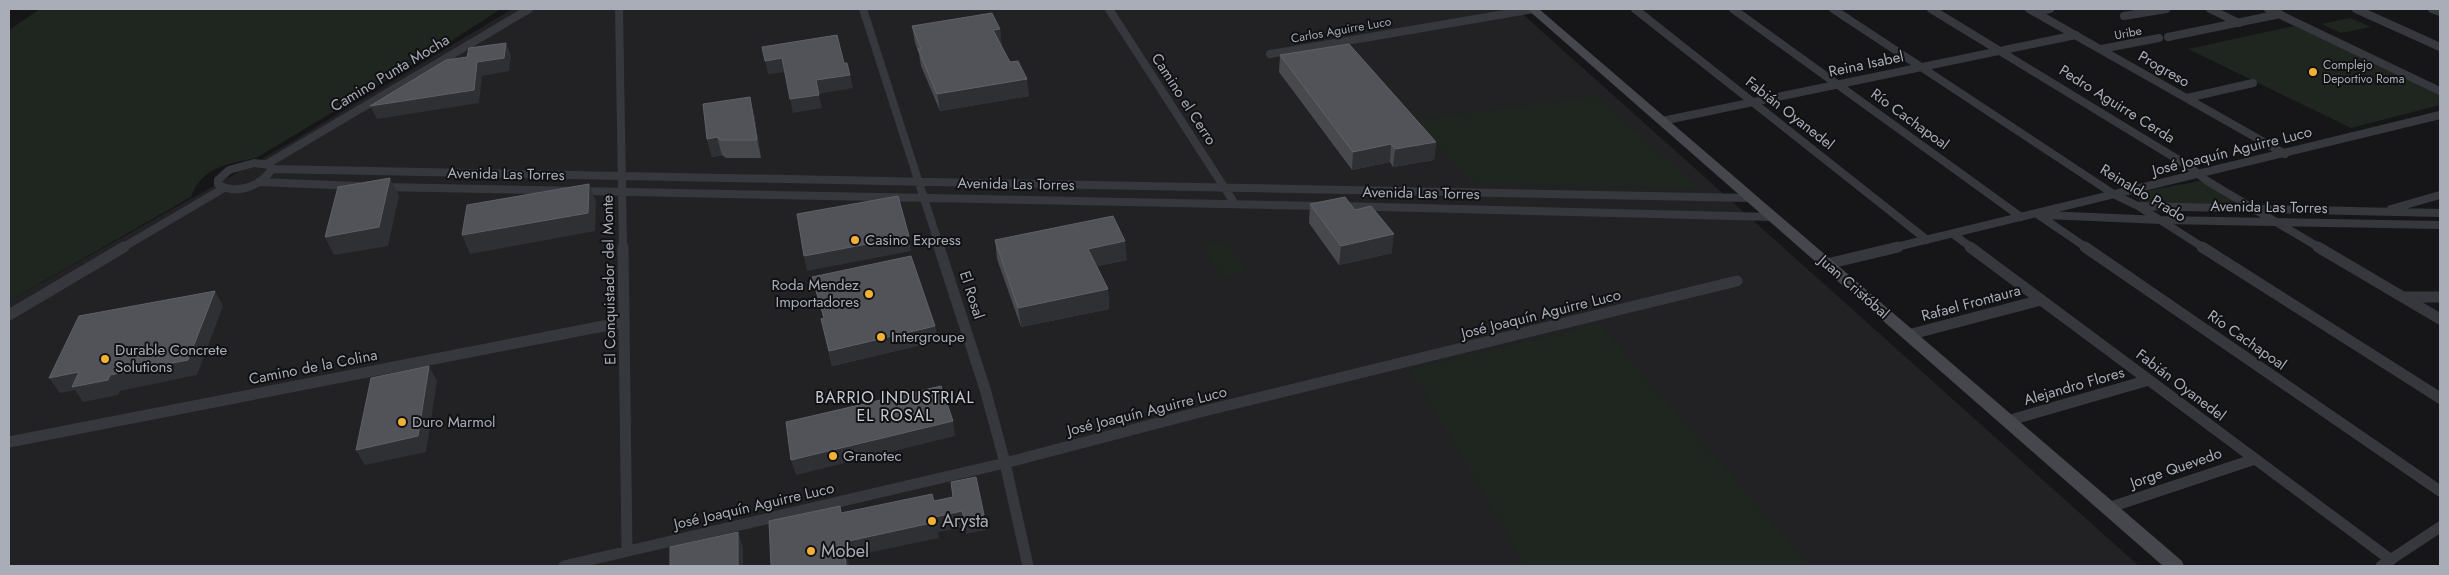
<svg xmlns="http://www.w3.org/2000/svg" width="2449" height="575" viewBox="0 0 2449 575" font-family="Jost,sans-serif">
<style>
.built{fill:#222225}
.green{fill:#1e261f}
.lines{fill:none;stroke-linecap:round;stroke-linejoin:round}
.street-far1{stroke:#37383d;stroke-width:8}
.street{stroke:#37383d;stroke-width:11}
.secondary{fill:#45474d;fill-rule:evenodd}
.wall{fill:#47494d}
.shaded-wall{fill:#2f3033}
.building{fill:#525359;stroke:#5f6168}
.poi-dot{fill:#f2b134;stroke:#111113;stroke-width:2}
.labels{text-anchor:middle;stroke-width:4;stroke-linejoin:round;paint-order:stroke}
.far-street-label{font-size:12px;fill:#a8adb8;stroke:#111113}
.far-poi-label{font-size:12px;fill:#a8adb8;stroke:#111113;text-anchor:start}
.street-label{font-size:15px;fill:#a8adb8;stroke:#111113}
.poi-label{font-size:15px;fill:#a8adb8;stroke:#111113;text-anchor:start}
.neighbourhood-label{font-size:16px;letter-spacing:1px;fill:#c9ccd4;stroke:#111113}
.near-poi-label{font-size:18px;fill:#a8adb8;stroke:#111113;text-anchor:start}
</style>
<rect width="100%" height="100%" fill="#161618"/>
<path class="built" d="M 512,9 L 1517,9 L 2139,566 L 9,566 L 9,301 L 288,144 Z"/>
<path class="green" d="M 40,9 L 501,9 L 440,48 L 256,158 C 227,164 202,167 191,197 L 9,301 L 9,30 Z
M 2350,18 L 2371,27 L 2341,33 L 2321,24 Z
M 2294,26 L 2440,94 L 2440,105 L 2351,128 L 2188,49 Z
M 1596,96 L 1702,189 L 1471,183 L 1416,120 Z
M 2200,181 L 2238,205 L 2140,202 L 2135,193 Z
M 1227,240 L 1248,272 L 1223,278 L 1203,246 Z
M 1599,324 L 1811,566 L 1526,566 L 1410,369 Z"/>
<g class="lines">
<path class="street-far1" d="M 619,9 L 623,248
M 863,9 L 940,248
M 1109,9 L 1235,204
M 1635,9 L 1927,240
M 1733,9 L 2021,217
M 1833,9 L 2115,195 L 2138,206 L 2204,248
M 1931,9 L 2190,167 L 2207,181 L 2320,248
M 2029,9 L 2285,154
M 2210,9 L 2239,23
M 2268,9 L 2440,91
M 2356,9 L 2440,47
M 2432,9 L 2440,12
M 2035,12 L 2050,9
M 2124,16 L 2166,9
M 2168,37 L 2280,14
M 2101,49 L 2159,38
M 1270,54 L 1534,9
M 2187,98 L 2253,83
M 1662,121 L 2076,35
M 254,163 L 270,165 L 272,169 C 261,186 236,196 218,184 L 218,180 L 229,170 Z
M 267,164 L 529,9
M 272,169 L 1750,198
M 259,182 L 358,186
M 382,187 L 1323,206
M 1340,206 L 1773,217
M 2139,206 L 2440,213
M 2391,209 L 2440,195
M 2037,214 L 2087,248
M 2046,215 L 2161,220 L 2440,225
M 1953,234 L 1972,248
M 122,248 L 224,188
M 1892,248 L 2440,115"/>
<path class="street" d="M 623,247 L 627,551
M 939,247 L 985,389 L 1005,463 L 1028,566
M 1970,247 L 2391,560
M 2085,247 L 2440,491
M 2202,247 L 2440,398
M 2318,247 L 2440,319
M 1827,264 L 1898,247
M 2404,297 L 2440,297
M 9,315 L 124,247
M 1908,335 L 2041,300
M 2007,421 L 2149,380
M 9,442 L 624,322
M 2108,508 L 2255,459
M 564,566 L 1005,463 L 1204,411 L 1737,281
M 2381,566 L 2440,527"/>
<path class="secondary" d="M 1527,9 L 1539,9 L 2182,561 L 2184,566 L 2163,566 Z"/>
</g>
<path class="wall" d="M 912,26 L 1000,29 L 1001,46 L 1029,96 L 940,111 L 921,66 L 919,54 L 915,43 Z
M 1280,55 L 1436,142 L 1434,160 L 1393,167 L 1390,162 L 1352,170 L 1279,72 Z
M 754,114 L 761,158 L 726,158 L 722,155 L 712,157 L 707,139 Z
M 1310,204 L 1355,210 L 1392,253 L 1339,265 L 1309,223 Z
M 995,240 L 1127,260 L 1097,266 L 1108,289 L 1109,309 L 1021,327 L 997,259 Z
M 812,277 L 935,326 L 938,341 L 832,366 L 821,319 L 824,318 Z"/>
<path class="shaded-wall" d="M 1000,29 L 1002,46 L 995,47 L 993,30 Z
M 506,43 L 511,56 L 509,71 L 482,76 L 479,103 L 377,119 L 370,106 L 477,62 Z
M 782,58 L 785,72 L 768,74 L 765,61 Z
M 850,75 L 853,88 L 818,94 L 816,80 Z
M 1027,79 L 1029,96 L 940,111 L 937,94 Z
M 819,95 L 822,108 L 793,113 L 790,99 Z
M 750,97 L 754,114 L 761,158 L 757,140 Z
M 717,137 L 722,155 L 712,157 L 707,139 Z
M 1436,142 L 1434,160 L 1393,167 L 1395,149 Z
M 1391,144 L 1390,162 L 1352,170 L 1353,152 Z
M 390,178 L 399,196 L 388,246 L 334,255 L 325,237 Z
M 589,184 L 596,202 L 595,231 L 470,254 L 462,235 Z
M 1394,234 L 1392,253 L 1339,265 L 1341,246 Z
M 909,236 L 911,251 L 807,271 L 804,256 Z
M 1125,241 L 1127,260 L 1090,268 L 1088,249 Z
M 1108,289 L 1109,309 L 1021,327 L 1018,308 Z
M 215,291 L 223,306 L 197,375 L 120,391 L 118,395 L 83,402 L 75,390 L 60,393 L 49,378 L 79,372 L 110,375 Z
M 935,326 L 938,341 L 832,366 L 829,351 Z
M 429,366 L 437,381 L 426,452 L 365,465 L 356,450 Z
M 953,421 L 955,436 L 796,475 L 791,460 Z
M 962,511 L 965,527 L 938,532 L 939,538 L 848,557 L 849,566 L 846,566 L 844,542 L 935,517 Z
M 984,515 L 986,530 L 966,534 L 964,519 Z
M 738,532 L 743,548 L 743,566 L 738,566 Z"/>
<path class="building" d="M 992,13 L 1000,29 L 993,30 L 1010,62 L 1018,61 L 1027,79 L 937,94 L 918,49 L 921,49 L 912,26 Z
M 837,35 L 844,63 L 847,63 L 850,75 L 816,80 L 819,95 L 790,99 L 782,58 L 765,61 L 762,47 Z
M 506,43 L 504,58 L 477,62 L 474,90 L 370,106 L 446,60 L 467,57 L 469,48 Z
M 1349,44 L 1436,142 L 1395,149 L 1391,144 L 1353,152 L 1280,55 Z
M 750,97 L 757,140 L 721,140 L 717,137 L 707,139 L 703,104 Z
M 390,178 L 379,227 L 325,237 L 338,187 Z
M 589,184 L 588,213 L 462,235 L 467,205 Z
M 898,196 L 909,236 L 804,256 L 797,214 Z
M 1345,197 L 1355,210 L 1371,206 L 1394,234 L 1341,246 L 1310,204 Z
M 1113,216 L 1125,241 L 1088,249 L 1108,289 L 1018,308 L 995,240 Z
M 911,256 L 935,326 L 829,351 L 821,319 L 824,318 L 812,277 Z
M 215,291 L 188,360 L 110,375 L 108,380 L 72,387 L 79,372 L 49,378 L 79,316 Z
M 429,366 L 418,436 L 356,450 L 371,378 Z
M 941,386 L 953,421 L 791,460 L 786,422 Z
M 976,477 L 984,515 L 964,519 L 962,511 L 935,517 L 936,522 L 844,542 L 846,566 L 771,566 L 769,521 L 840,506 L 841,513 L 932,494 L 934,501 L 953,497 L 951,482 Z
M 738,532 L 738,566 L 670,566 L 670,547 Z"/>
<g class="poi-dot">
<circle cx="2313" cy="72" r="5"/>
<circle cx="855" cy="240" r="5"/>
<circle cx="869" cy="294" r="5"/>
<circle cx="881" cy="337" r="5"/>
<circle cx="105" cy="359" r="5"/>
<circle cx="402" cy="422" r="5"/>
<circle cx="833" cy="456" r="5"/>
<circle cx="932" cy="521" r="5"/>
<circle cx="811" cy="551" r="5"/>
</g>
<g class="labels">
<g class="far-street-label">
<text transform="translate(1341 30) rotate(-10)" y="4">Carlos Aguirre Luco</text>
<text transform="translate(2128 33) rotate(-11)" y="4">Uribe</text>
</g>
<g class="far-poi-label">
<text x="2323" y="69">Complejo<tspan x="2323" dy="14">Deportivo Roma</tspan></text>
</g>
<g class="street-label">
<text transform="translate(1866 64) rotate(-12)" y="5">Reina Isabel</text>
<text transform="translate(2164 69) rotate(30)" y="5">Progreso</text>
<text transform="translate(390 73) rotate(-31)" y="5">Camino Punta Mocha</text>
<text transform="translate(1184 99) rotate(57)" y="5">Camino el Cerro</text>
<text transform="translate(2117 104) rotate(32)" y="5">Pedro Aguirre Cerda</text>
<text transform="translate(1790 113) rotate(38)" y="5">Fabián Oyanedel</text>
<text transform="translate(1910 119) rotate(36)" y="5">Río Cachapoal</text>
<text transform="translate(2232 151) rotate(-14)" y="5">José Joaquín Aguirre Luco</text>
<text transform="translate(506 174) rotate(1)" y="5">Avenida Las Torres</text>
<text transform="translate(1016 184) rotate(1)" y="5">Avenida Las Torres</text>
<text transform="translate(1421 193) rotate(1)" y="5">Avenida Las Torres</text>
<text transform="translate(2143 193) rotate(31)" y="5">Reinaldo Prado</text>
<text transform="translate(2269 207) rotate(1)" y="5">Avenida Las Torres</text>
<text transform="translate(609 280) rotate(-91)" y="5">El Conquistador del Monte</text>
<text transform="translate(1854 287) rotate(41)" y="5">Juan Cristóbal</text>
<text transform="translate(972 295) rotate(72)" y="5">El Rosal</text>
<text transform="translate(1971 303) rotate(-15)" y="5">Rafael Frontaura</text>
<text transform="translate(1541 314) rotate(-14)" y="5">José Joaquín Aguirre Luco</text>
<text transform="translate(2247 340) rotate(35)" y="5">Río Cachapoal</text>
<text transform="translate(313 367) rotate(-11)" y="5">Camino de la Colina</text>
<text transform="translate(2181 385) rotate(37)" y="5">Fabián Oyanedel</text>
<text transform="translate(2074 386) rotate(-16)" y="5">Alejandro Flores</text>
<text transform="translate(1147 411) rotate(-14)" y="5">José Joaquín Aguirre Luco</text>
<text transform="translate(2176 468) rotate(-19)" y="5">Jorge Quevedo</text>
<text transform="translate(754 506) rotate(-13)" y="5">José Joaquín Aguirre Luco</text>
</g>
<g class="poi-label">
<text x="865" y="245">Casino Express</text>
<text x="859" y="290" text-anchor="end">Roda Mendez<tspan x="859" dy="17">Importadores</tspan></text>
<text x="891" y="342">Intergroupe</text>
<text x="115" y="355">Durable Concrete<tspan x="115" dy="17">Solutions</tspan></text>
<text x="412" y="427">Duro Marmol</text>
<text x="843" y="461">Granotec</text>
</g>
<g class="neighbourhood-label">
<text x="895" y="403">BARRIO INDUSTRIAL<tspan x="895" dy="18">EL ROSAL</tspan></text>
</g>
<g class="near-poi-label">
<text x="942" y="527">Arysta</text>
<text x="821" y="557">Mobel</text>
</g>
</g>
<rect width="2449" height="575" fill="none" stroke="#a8adb8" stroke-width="20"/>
</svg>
